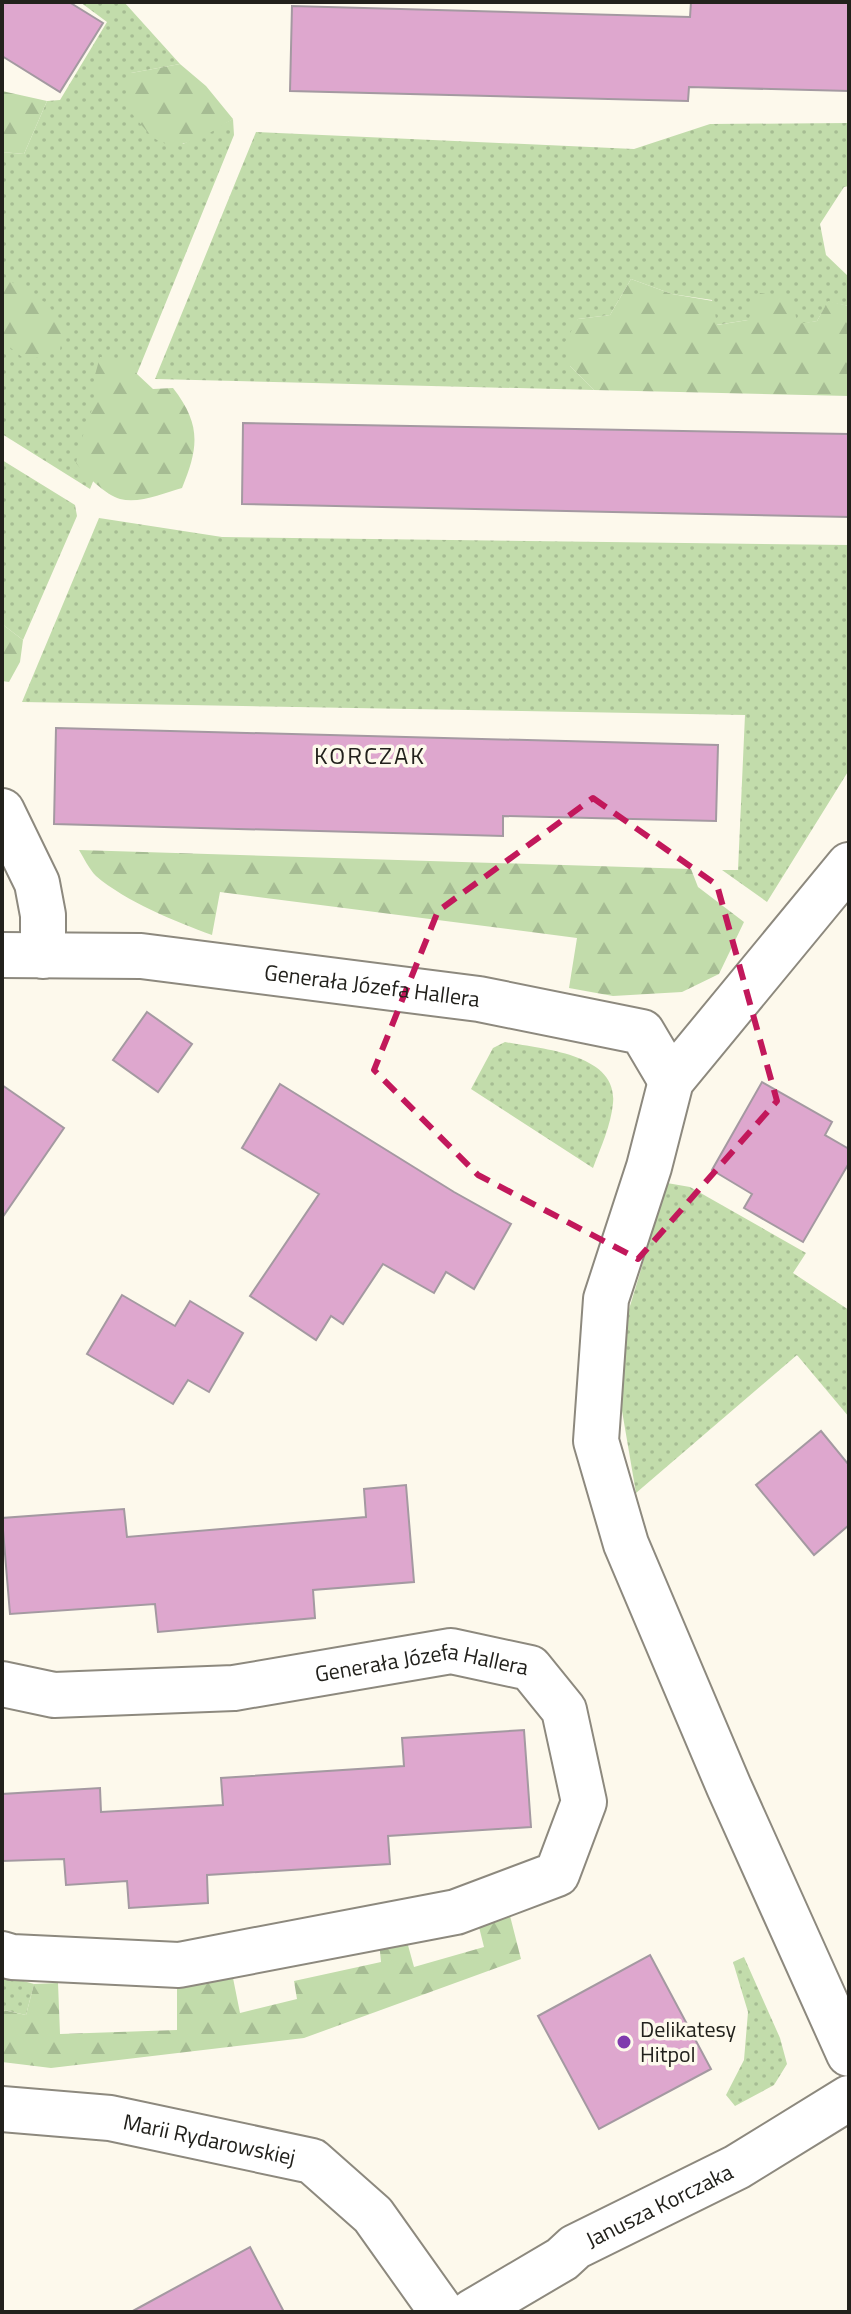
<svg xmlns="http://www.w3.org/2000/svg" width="851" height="2314" viewBox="0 0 851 2314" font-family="'Titillium Web',sans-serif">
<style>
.grass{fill:url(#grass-dots)}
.forest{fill:url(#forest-firs)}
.building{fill:#dea7ce;stroke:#a499a1;stroke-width:2}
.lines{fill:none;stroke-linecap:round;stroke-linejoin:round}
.minor-casing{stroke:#8d897e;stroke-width:48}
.minor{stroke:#fff;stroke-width:44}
.marked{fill:none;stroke:#c2185b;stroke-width:6;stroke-dasharray:16 10;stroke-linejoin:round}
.poi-dot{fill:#7f3aad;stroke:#fdf9ec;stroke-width:3}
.labels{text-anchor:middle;stroke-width:7;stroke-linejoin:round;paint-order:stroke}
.street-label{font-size:22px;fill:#22211c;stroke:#fdf9ec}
.poi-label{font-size:22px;fill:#22211c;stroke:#fdf9ec;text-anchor:start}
.neighbourhood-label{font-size:24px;letter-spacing:2px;fill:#22211c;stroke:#fdf9ec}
</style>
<defs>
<pattern id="grass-dots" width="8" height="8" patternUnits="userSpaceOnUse" patternTransform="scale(2)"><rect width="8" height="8" fill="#c2dcab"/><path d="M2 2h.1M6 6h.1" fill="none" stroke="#a6bc93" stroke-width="1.8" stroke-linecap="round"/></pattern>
<pattern id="forest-firs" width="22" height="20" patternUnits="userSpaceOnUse" patternTransform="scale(2)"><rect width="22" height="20" fill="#c2dcab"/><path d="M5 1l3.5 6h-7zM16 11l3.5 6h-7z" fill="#a6bc93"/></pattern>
</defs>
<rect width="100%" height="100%" fill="#fdf9ec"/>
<path class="grass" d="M 80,2 L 124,2 L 180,64 L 131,73 L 183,144 L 233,119 L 234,135 L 90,489 L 2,434 L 2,152 L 24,154 L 47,101 L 60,100 L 107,22 Z
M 849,123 L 849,186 L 844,187 L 820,224 L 826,255 L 849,277 L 849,306 L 828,302 L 817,321 L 796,325 L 748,320 L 716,325 L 712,300 L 672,294 L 631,279 L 610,315 L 578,319 L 570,366 L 594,390 L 155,379 L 256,132 L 634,149 L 710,124 Z
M 2,460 L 75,505 L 77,516 L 23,640 L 2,624 Z
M 99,518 L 222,537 L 849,545 L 849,770 L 767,902 L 722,870 L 738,870 L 745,715 L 22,702 Z
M 505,1042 C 540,1049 618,1053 613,1103 C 611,1125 601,1147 593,1168 L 471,1089 L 493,1048 Z
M 667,1183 L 690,1187 L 806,1253 L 793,1273 L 849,1310 L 849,1417 L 797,1355 L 636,1493 L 620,1399 L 627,1316 Z
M 744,1957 L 780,2038 L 787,2064 L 774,2085 L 735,2106 L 726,2095 L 744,2060 L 748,2012 L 733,1962 Z
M 2,1975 L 34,1984 L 26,2015 L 4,2010 L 2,2014 Z"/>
<path class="forest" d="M 180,64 L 206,86 L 233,119 C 214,130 180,155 157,140 C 146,133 136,117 126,107 L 131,73 Z
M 2,91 L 47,101 L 24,154 L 2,152 Z
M 2,276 L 46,303 L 64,325 L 60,350 L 27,361 L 2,341 Z
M 631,279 L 672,294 L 713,301 L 717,325 L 748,320 L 760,293 L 793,298 L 797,324 L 817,321 L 828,301 L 849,306 L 849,396 L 594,390 L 570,366 L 565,342 L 578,319 L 610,315 Z
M 100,357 L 127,359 L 137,374 L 153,389 L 173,388 C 201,424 199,447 182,488 C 163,493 140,504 120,499 C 106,495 85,475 76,463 L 81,441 L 98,392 L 95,375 Z
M 2,624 L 23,640 L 20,662 L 9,682 L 2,681 Z
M 79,850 L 691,869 L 698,887 L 744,922 L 719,974 L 682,992 L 613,996 L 569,988 L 577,938 L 220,892 L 212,935 C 176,922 125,901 96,876 C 89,869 84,858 79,850 Z
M 507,1904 L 521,1959 L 304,2038 L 51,2068 L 2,2062 L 3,2010 L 26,2015 L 34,1984 L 58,1983 L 60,2034 L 177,2030 L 177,1985 L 232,1973 L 240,2013 L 297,1999 L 294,1981 L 381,1962 L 378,1931 L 403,1927 L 414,1967 L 484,1947 L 475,1911 Z"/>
<path class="building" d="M 2,2 L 69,2 L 103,23 L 60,92 L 2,56 Z
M 691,2 L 849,2 L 849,91 L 689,87 L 688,101 L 290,91 L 292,6 L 690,17 Z
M 243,423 L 849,434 L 849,517 L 242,504 Z
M 56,728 L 718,745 L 716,821 L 503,816 L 503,836 L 54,824 Z
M 147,1012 L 192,1044 L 158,1092 L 113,1060 Z
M 762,1082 L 832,1122 L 825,1135 L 849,1149 L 849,1163 L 803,1242 L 744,1208 L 752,1194 L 712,1170 Z
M 280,1084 L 454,1192 L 511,1224 L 474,1289 L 446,1272 L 434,1293 L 383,1264 L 343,1324 L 331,1316 L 316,1340 L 250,1296 L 319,1194 L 242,1148 Z
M 2,1085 L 64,1128 L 2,1218 Z
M 122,1295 L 175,1326 L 190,1301 L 243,1333 L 209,1392 L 188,1380 L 173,1404 L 87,1354 Z
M 821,1431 L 849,1465 L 849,1525 L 814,1555 L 756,1485 Z
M 406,1485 L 414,1582 L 313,1590 L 315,1618 L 158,1632 L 155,1604 L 10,1614 L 2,1518 L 124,1509 L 127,1537 L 245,1527 L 366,1517 L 364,1489 Z
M 524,1730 L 531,1827 L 388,1836 L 390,1864 L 207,1875 L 208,1903 L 129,1908 L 127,1881 L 66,1885 L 64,1859 L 2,1861 L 2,1794 L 100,1788 L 101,1812 L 223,1805 L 221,1778 L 404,1766 L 402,1738 Z
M 650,1955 L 711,2069 L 599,2129 L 538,2016 Z
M 250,2247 L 284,2312 L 131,2312 Z"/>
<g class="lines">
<g class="minor-casing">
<g id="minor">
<path d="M 2,811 L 37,883 L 43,915 L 43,956"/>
<path d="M 849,865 L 671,1081 L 649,1167 L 606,1299 L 596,1441 L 626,1544 L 729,1787 L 849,2054"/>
<path id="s1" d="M 2,955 L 141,956 L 479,999 L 642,1032 L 671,1081"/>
<path id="s2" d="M 2,1684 L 54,1695 L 234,1688 L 451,1651 L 530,1668 L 564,1710 L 584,1802 L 557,1874 L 456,1912 L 179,1965 L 12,1957 L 2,1954"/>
<path id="s3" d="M 2,2109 L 110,2118 L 312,2161 L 373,2215 L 442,2312"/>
<path id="s4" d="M 472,2312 L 562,2259 L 575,2247 L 737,2167 L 849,2098"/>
</g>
</g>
<use href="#minor" class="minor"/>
</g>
<path class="marked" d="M 593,798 L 717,885 L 777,1101 L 638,1259 L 478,1175 L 374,1070 L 438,911 Z"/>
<circle class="poi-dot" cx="624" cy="2042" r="8"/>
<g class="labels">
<g class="street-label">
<text dy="8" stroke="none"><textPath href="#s1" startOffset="372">Generała Józefa Hallera</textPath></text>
<text dy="8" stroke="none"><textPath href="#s2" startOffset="424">Generała Józefa Hallera</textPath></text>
<text dy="8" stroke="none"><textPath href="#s3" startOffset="210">Marii Rydarowskiej</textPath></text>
<text dy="8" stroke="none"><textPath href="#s4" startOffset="216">Janusza Korczaka</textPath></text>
</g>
<g class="poi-label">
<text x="640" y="2037">Delikatesy<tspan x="640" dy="25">Hitpol</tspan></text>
</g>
<g class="neighbourhood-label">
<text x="370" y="764">KORCZAK</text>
</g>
</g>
<rect width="851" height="2314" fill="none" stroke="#22211c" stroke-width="8"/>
</svg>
